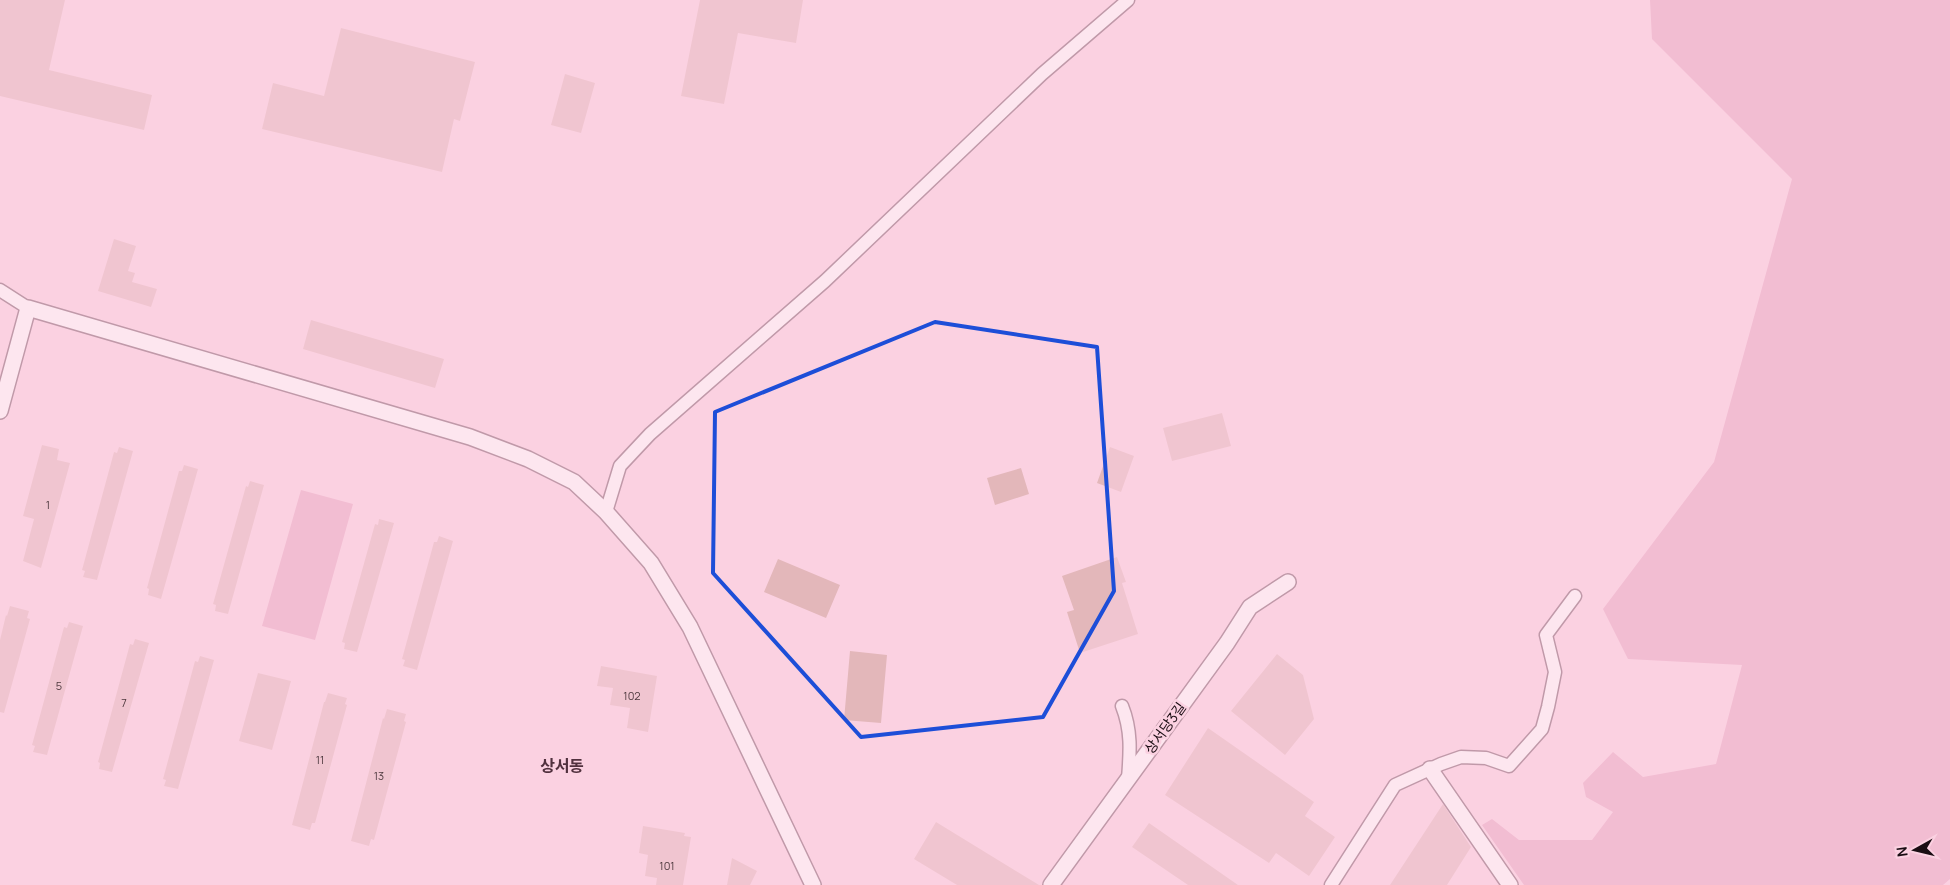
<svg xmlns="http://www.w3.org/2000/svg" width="1950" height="885" viewBox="0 0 1950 885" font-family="Manrope,'Noto Sans KR',sans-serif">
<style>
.green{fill:#e7a4bf}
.building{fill:#e3b7ba}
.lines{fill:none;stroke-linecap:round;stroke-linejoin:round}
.minor-casing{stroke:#795664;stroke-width:15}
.tertiary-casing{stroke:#795664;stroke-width:18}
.minor{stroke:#fff;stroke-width:12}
.tertiary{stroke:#fff;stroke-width:15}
.marked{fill:none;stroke:#1d4ed8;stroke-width:4;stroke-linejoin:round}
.labels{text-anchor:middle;stroke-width:5;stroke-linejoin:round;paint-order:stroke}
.number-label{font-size:11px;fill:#4c383d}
.street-label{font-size:14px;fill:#1a0d13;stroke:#fbd1e1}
.quarter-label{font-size:16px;font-weight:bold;fill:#51313e;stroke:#fbd1e1}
</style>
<rect width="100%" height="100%" fill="#fbd1e1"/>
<path class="green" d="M 1650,0 L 1950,0 L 1950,879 L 1943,885 L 1524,885 L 1482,825 L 1492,819 L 1519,840 L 1592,840 L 1613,812 L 1586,797 L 1583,783 L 1613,752 L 1643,777 L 1716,764 L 1742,665 L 1628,659 L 1603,609 L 1714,462 L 1792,179 L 1652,39 Z
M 301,490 L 353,504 L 315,640 L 262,626 Z"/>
<path class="building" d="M 0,0 L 65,0 L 49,70 L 152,95 L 144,130 L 0,96 Z
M 700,0 L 803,0 L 796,43 L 738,33 L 724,104 L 681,96 Z
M 341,28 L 475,62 L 460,121 L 454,119 L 442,172 L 262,129 L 273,83 L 324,96 Z
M 565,74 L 595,83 L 581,133 L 551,125 Z
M 114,239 L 136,246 L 128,271 L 135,273 L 132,282 L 157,289 L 151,307 L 98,291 Z
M 311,320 L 444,359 L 435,388 L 303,349 Z
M 1222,413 L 1231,446 L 1172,461 L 1163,428 Z
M 42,445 L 59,449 L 57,460 L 70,463 L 41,568 L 23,561 L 34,519 L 23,516 Z
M 119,447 L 133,451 L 97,580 L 83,577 L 85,571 L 82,570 L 114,452 L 117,453 Z
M 1110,447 L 1134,456 L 1121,492 L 1097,483 Z
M 184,465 L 198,469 L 161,599 L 148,595 L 149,589 L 147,588 L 179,471 L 182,471 Z
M 1021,468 L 1029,494 L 995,505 L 987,478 Z
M 250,481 L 264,485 L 228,614 L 215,611 L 216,605 L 213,604 L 246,486 L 248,487 Z
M 379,519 L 394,523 L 357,652 L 344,649 L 345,643 L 342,642 L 375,524 L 378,525 Z
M 439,536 L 453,541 L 417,670 L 403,666 L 405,660 L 402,659 L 434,542 L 437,542 Z
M 1117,557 L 1126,582 L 1122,583 L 1138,634 L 1080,653 L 1067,612 L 1074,610 L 1062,576 Z
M 778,559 L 840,585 L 826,618 L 764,592 Z
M 10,606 L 29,611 L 27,618 L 30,619 L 4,713 L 0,712 L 0,640 L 6,615 L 7,616 Z
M 69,622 L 83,626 L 47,755 L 33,752 L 35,746 L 32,745 L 64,627 L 67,628 Z
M 135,639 L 149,643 L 112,772 L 99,769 L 100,763 L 98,762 L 130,644 L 133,645 Z
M 850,651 L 887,655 L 881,723 L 844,720 Z
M 1277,654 L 1303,675 L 1314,719 L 1285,755 L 1231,711 Z
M 200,656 L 214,660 L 178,789 L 164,786 L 166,780 L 163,779 L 195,661 L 198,662 Z
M 601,666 L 657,676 L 648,732 L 627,728 L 630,708 L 610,705 L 613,688 L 597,686 Z
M 258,673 L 291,681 L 272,750 L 239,741 Z
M 328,693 L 347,698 L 345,704 L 347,705 L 315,823 L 312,823 L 310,830 L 292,825 L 324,702 L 325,702 Z
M 387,709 L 406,714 L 404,721 L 406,722 L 374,840 L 371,839 L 369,846 L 351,841 L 383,718 L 384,719 Z
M 1208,728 L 1314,802 L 1305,816 L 1335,837 L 1309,876 L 1276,853 L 1269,863 L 1165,795 Z
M 1443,804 L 1471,847 L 1447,885 L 1390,885 Z
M 936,822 L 1039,885 L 957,885 L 914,859 Z
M 1149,823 L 1238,885 L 1188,885 L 1132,847 Z
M 643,826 L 685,833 L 684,836 L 691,837 L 683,885 L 656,885 L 657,878 L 645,876 L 648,855 L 639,853 Z
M 732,858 L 757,871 L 750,885 L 727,885 Z"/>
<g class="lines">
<g class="minor-casing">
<path id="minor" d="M 0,290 L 28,308
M 606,512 L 620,466 L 650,434 L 825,281 L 1042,74 L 1128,0
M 1122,706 C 1132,731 1130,753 1128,779
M 1331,885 L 1395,785 L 1441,764 L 1461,757 L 1486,758 L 1509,766 L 1542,729 L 1548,707 L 1555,672 L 1546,635 L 1575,596"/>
</g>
<g class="tertiary-casing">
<path id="tertiary" d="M 0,411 L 28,308 L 470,437 L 528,459 L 574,482 L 606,512 L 651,563 L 690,627 L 813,885
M 1430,769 L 1510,885
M 1051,885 L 1227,643 L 1250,607 L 1288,582"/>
</g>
<use href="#minor" class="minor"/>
<use href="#tertiary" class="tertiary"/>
</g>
<path d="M0 0H1950V885H0ZM 935,322 L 1097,347 L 1114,591 L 1043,717 L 861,737 L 713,573 L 715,412 Z" fill="#fbd1e1" fill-opacity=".55" fill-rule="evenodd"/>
<path class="marked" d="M 935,322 L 1097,347 L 1114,591 L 1043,717 L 861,737 L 713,573 L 715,412 Z"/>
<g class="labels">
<g class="number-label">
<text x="48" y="509">1</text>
<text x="59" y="690">5</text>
<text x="632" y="700">102</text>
<text x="124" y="707">7</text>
<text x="320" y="764">11</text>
<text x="379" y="780">13</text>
<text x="667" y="870">101</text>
</g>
<g class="street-label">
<text transform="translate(1165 728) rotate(-54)" y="5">상서당3길</text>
</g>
<g class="quarter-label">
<text x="562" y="772">상서동</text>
</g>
</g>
<g transform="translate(1915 850) rotate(262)" stroke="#fbd1e1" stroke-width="4" paint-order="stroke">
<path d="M0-4L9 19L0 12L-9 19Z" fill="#1a0d13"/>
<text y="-8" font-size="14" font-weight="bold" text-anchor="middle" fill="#1a0d13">N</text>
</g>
</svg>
